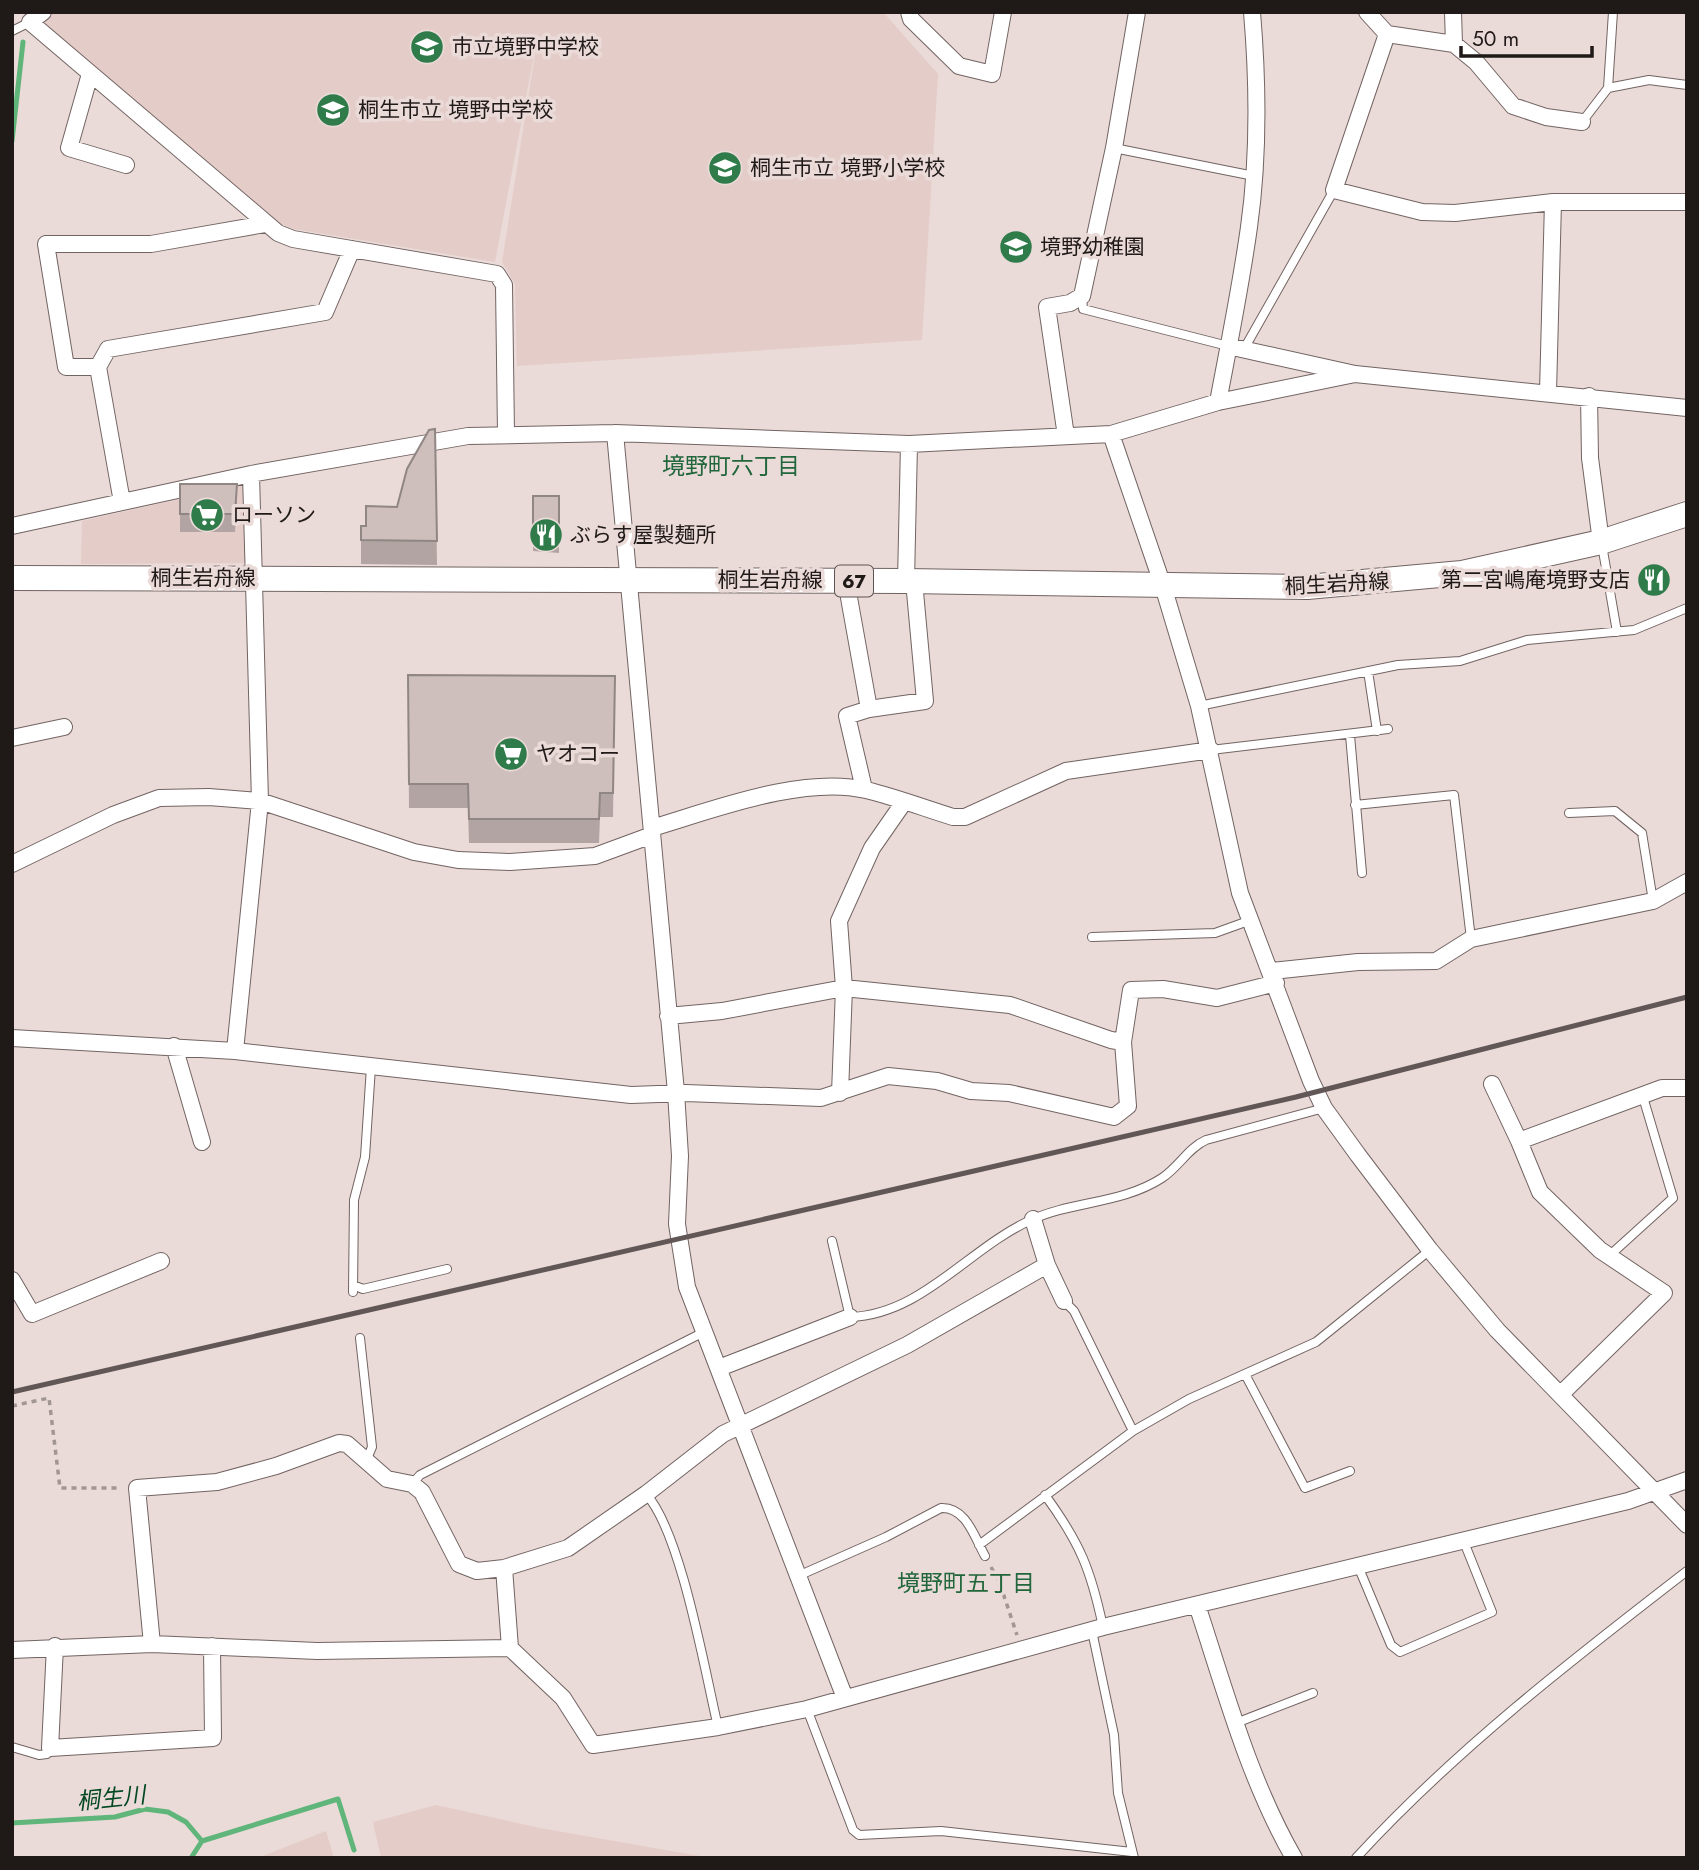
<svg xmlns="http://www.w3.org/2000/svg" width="1699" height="1870" viewBox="0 0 1699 1870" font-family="Jost,'Noto Sans JP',sans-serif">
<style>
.built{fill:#e4ccc8}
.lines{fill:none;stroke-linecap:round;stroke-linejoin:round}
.stream{stroke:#5fb57a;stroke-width:5}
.service-casing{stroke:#726462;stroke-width:10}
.minor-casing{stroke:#726462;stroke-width:18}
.primary-casing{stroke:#726462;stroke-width:26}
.path{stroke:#a29694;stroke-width:3.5;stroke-dasharray:5 5;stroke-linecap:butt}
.service{stroke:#fff;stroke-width:8}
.minor{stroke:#fff;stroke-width:16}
.primary{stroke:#fff;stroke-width:24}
.rail{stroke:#605756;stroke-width:5}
.wall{fill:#b1a4a3}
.building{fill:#cebfbd;stroke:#908684;stroke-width:2}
.labels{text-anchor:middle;stroke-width:7;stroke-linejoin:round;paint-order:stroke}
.shield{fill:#eadad8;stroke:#5c5352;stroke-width:2}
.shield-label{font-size:19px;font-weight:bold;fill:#1f1918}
.poi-label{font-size:21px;fill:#1f1918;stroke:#eadad8;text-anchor:start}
.street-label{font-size:21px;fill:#1f1918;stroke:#eadad8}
.neighbourhood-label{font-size:23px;fill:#21673b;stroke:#eadad8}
.water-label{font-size:23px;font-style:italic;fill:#024822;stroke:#eadad8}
</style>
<rect width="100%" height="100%" fill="#eadad8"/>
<path class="built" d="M 54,12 L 883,12 L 938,74 L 922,340 L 517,366 L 515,284 L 502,262 L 540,23 L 495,262 L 294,229 L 268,219 L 42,22 Z
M 243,485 L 247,487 L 247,558 L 244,563 L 81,564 L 82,521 Z
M 436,1805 L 540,1828 L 711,1858 L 381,1858 L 373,1822 Z
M 326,1831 L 334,1858 L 260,1858 L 260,1857 Z"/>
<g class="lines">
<path class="stream" d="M 12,141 L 23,42
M 12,1823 L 115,1817 L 145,1809 L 168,1812 L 186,1822 L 202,1841
M 191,1858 L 202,1841 L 338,1799 L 354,1850"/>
<g class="service-casing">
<path id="service" d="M 12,31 L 30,22
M 1608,88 L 1649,80 L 1687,85
M 1582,122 L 1608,88 L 1613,12
M 1114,148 L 1254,176
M 1082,297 L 1083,309 L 1228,346
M 1244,349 L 1334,190
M 1602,545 L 1617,632
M 1368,671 L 1377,731
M 1199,706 L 1398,665 L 1460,661 L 1527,640 L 1634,630 L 1687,608
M 1350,735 L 1362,873
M 1211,750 L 1388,729
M 1355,805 L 1454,795 L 1471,939
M 1569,813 L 1615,811 L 1642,833 L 1653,901
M 1092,937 L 1215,933 L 1251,920
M 832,1241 L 850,1317 C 921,1315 969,1248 1031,1220 C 1072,1201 1122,1204 1162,1178 C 1179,1167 1188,1148 1206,1140 L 1324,1108
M 1609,1256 L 1673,1198 L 1643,1097
M 353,1285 L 363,1289 L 447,1269
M 353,1292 L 354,1200 L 365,1157 L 371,1067
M 360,1338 L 372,1447 L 366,1461
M 1246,1376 L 1305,1488 L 1350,1471
M 1133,1431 L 1189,1399 L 1316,1342 L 1430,1250
M 412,1484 L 420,1475 L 704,1332
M 646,1494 C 681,1532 705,1672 718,1727
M 1045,1495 C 1080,1543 1091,1570 1103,1627
M 979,1545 L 1133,1431 L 1074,1311 L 1064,1301
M 1358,1566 L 1391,1645 L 1400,1652 L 1492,1612 L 1464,1542
M 798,1576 L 886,1537 L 941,1508 C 966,1507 974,1536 985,1556
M 1092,1631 L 1114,1735 L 1118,1793 L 1134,1858
M 807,1709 L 853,1830 L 859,1835 L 941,1831 L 1132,1852
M 1236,1723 L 1313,1693
M 12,1747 L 39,1755 L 47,1754 L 50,1748
M 1356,1858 C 1454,1751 1573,1659 1687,1571"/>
</g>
<g class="minor-casing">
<path id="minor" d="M 43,12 L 30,22 L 278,233 L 293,239 L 497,274 L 504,285 L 506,434
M 909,12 L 911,19 L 959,66 L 992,74 L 1003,12
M 1367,12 L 1387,34 L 1334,190 L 1422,212 L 1455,213 L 1553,202 L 1687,202
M 1453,12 L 1454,44
M 1387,34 L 1454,44 L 1476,62 L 1513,106 L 1546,117 L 1582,122
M 90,74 L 69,148 L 126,165
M 1228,346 L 1355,374 L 1687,408
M 98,367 L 66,367 L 46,244 L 151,244 L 265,224
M 1548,392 L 1553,202
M 1589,396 L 1590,458 L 1601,542
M 1218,402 C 1229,344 1241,285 1249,227 C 1259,156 1258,83 1252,12
M 615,433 L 676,1092 L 680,1156 L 677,1224 L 687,1287 L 845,1698
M 1111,434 L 1163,586 L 1199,706 L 1240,893 L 1311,1081 L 1324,1108 L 1358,1155 L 1430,1250 L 1497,1330 L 1687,1525
M 1066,436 L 1047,307 L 1070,303 L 1082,296 L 1114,148 L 1137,12
M 122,502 L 98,367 L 108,349 L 325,312 L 352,249
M 12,526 L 251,474 L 468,436 L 615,433 L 909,444 L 1111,434 L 1218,402 L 1355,374
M 846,581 L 869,709 L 925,701 L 914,581
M 906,581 L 909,444
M 12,738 L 64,727
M 864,789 L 847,716 L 869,709
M 652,828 C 713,810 803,775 866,790 C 895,797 924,808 953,817 L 965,817 L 1066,771 L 1211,750
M 12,864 L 113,815 L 159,798 L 209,797 L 260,801 L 414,852 L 458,860 L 510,862 L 595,856 L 652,835
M 1272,971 L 1358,962 L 1436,961 L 1471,939 L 1653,901 L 1687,882
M 668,1016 L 722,1011 L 844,988 L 1010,1005 L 1111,1040 L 1123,1042
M 12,1038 L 235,1051 L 631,1095 L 686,1093 L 821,1098 L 888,1076 L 937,1081 L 971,1091 L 1009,1093 L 1114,1117 L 1128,1106 L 1123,1042 L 1131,990 L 1163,989 L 1217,998 L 1276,983
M 174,1046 L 202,1142
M 235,1051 L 260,801 L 251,474
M 1492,1084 L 1519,1141
M 840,1093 L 844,988 L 839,921 L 872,848 L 904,802
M 1033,1219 L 1047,1265 L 1064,1301
M 12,1280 L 32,1314 L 161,1261
M 719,1368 L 850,1317
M 1561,1394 L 1664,1293 L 1600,1250 L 1540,1192 L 1519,1141 L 1662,1088 L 1687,1088
M 504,1568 L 510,1648
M 1197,1605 C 1225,1690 1249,1780 1294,1858
M 152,1644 L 137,1488 L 217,1482 L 276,1466 L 339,1443 L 347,1444 L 387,1479 L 412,1484 L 422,1492 L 459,1564 L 477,1571 L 504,1568 L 568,1548 L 646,1494 L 723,1434 L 907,1345 L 1047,1265
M 55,1646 L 50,1748 L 213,1738 L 212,1646
M 12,1650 L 152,1644 L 317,1651 L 510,1648 L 563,1698 L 593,1745 L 718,1727 L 807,1709 L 1103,1627 L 1628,1501 L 1687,1480"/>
</g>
<g class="primary-casing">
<path id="primary" d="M 12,578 L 906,581 L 1307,587 L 1462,573 L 1601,542 L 1687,514"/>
</g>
<path class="path" d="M 12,1406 L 49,1398 L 60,1488 L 121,1488
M 991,1567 L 999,1581 L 1017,1635"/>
<use href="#service" class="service"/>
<use href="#minor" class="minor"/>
<use href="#primary" class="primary"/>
<path class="rail" d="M 12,1392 L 1296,1097 L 1687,997"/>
</g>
<path class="wall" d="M 435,429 L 437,565 L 361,564 L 361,526 L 366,526 L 397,507 Z
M 180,484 L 237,502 L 235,532 L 180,532 Z
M 533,496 L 559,496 L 559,553 L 533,551 Z
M 408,675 L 615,676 L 613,817 L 600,817 L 599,843 L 469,843 L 468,808 L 409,808 Z"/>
<path class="building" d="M 435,429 L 437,541 L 361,540 L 361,526 L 366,526 L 366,506 L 397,507 L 407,469 L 429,430 Z
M 180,484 L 237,484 L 235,514 L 180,514 Z
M 533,496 L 559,496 L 559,541 L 533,539 Z
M 408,675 L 615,676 L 613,793 L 600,793 L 599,819 L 469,819 L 468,784 L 409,784 Z"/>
<defs>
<g id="school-disc" transform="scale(1.75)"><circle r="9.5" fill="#2f7b4a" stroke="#eadad8"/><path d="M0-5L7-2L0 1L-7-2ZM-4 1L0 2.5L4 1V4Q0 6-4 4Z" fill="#fff"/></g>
<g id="supermarket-disc" transform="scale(1.75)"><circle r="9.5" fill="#2f7b4a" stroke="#eadad8"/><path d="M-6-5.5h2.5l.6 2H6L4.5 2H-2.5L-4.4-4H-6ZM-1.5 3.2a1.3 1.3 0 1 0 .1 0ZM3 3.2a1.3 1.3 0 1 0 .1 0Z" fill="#fff"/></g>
<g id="restaurant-disc" transform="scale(1.75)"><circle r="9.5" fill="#2f7b4a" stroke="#eadad8"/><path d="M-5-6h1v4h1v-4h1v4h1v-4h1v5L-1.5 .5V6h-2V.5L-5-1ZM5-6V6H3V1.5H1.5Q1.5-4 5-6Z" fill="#fff"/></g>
</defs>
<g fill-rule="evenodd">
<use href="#school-disc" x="427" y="47"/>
<use href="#school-disc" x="333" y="110"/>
<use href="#school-disc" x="725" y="168"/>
<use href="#school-disc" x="1016" y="247"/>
<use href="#supermarket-disc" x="207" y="515"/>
<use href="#restaurant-disc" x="546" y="535"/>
<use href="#restaurant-disc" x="1654" y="580"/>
<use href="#supermarket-disc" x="511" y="754"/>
</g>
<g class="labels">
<rect class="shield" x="835" y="565.5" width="38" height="31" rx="5"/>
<g class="shield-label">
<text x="854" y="588">67</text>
</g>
<g class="poi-label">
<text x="452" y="54">市立境野中学校</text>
<text x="358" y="117">桐生市立 境野中学校</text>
<text x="750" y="175">桐生市立 境野小学校</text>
<text x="1040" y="254">境野幼稚園</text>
<text x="232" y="522">ローソン</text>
<text x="570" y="542">ぶらす屋製麺所</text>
<text x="1630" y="587" text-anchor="end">第二宮嶋庵境野支店</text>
<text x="536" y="761">ヤオコー</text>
</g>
<g class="street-label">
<text x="203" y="585">桐生岩舟線</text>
<text x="770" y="587">桐生岩舟線</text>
<text transform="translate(1337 584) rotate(-3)" y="7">桐生岩舟線</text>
</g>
<g class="neighbourhood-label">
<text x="731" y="474">境野町六丁目</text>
<text x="966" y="1591">境野町五丁目</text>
</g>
<g class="water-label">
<text transform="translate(111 1798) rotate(-6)" y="8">桐生川</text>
</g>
</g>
<rect width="1699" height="1870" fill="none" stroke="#1f1918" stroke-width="28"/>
<path d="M1461 46v10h131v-10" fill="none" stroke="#1f1918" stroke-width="3.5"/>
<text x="1472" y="46" font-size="21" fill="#1f1918" stroke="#eadad8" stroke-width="5" paint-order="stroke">50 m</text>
</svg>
